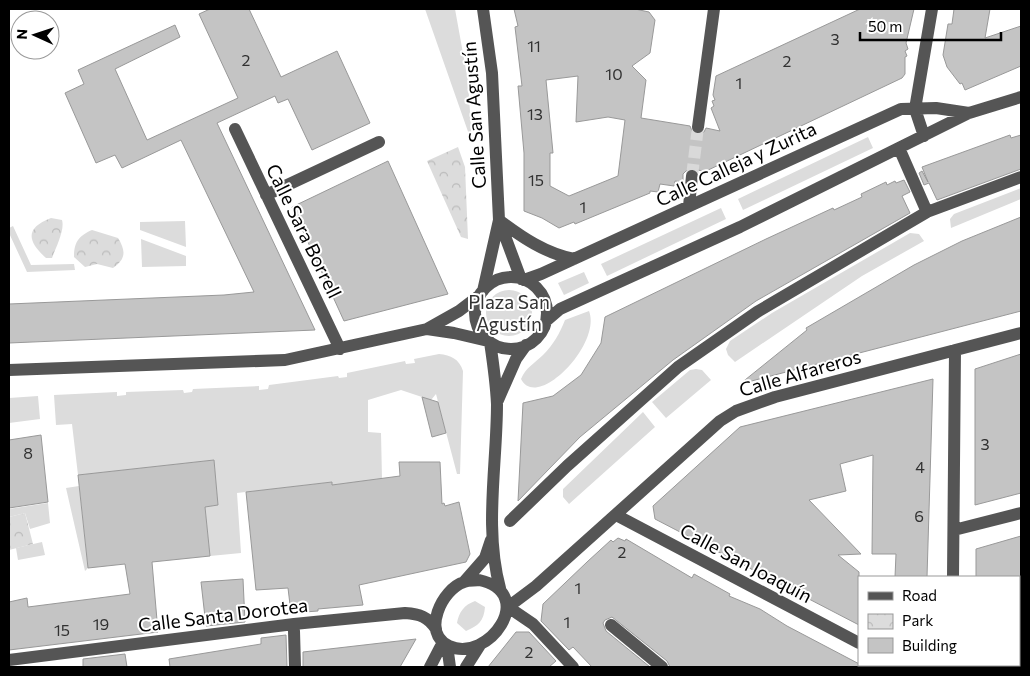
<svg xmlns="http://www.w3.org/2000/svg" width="1030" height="676" viewBox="0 0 1030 676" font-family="Commissioner,sans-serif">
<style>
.green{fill:#dcdcdc}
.park{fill:url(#park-crowns)}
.building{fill:#c4c4c4;stroke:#999;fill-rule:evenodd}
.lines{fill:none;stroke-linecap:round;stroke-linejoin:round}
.minor-tunnel{stroke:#d9d9d9;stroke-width:12;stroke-dasharray:12 6;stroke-linecap:butt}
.minor{stroke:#555;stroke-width:12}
.labels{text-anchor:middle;stroke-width:4;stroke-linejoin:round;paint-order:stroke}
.number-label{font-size:16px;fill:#313131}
.street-label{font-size:19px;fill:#000;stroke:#fff}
.park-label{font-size:19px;fill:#333;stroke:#fff}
</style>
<defs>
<pattern id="park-crowns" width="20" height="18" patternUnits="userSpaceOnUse" patternTransform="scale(1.25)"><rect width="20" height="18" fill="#dcdcdc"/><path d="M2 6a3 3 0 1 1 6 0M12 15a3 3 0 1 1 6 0" fill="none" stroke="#bbb"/></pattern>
</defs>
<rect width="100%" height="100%" fill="#fff"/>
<path class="green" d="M 425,9 L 455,9 L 468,81 L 472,143 Z
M 868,137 L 873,148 L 743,210 L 738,199 Z
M 1021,188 L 1021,199 L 951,228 L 950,219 L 954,214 Z
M 721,208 L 726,219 L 607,276 L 601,264 Z
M 185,221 L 186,247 L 140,230 L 140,222 Z
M 13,226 L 31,265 L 74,264 L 75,270 L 27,272 L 9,233 L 9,228 Z
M 910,233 L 919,234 L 924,241 L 862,276 L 735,362 L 728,355 L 726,349 L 730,341 L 772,313 Z
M 141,239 L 186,256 L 186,266 L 142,267 Z
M 584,272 L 589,283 L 564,295 L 558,283 Z
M486 313a23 23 0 1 1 46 0a23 23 0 1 1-46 0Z
M 589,311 C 602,344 537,411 521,379 C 526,367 534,364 543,355 C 553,345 560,333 565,320 Z
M 439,354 C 451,355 459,359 463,371 L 460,474 L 457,474 L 436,394 L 431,400 L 401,390 L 368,400 L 368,432 L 381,433 L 382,479 L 332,485 L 331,482 L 237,493 L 241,553 L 210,556 L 205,507 L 218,505 L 214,460 L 78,475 L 72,424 L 56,425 L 54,395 L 117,392 L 117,396 L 126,395 L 126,392 L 183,390 L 184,393 L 192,392 L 193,389 L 259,386 L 259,390 L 268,389 L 269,385 L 338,376 L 339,378 L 347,377 L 347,373 L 405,361 L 406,364 L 415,363 L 414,359 Z
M 696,369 L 702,370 L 711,380 L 666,418 L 652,402 L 690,370 Z
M 38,396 L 40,419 L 9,423 L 9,398 Z
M 643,412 L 655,427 L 569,504 L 563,497 L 563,489 Z
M 79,486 L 88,568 L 85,571 L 66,488 Z
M 48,503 L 50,523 L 30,529 L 25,513 L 9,517 L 9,509 Z
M 42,542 L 45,555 L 18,560 L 16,548 Z
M 475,601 L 485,607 C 484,621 478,626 466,631 L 457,623 C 459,612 464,605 475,601 Z"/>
<path class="park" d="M 458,147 L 465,167 L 468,239 L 461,237 L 427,161 Z
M 51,218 L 62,220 C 65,230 56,247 52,258 L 46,258 C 27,241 25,228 51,218 Z
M 92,230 L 118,238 C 126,251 126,259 113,268 L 97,264 L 85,267 L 74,257 C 74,243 78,236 92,230 Z
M 25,513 L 33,544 L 9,550 L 9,517 Z"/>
<path class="building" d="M 210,9 L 249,9 L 281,77 L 337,51 L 370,123 L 312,150 L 288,99 L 278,103 L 275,96 L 217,123 L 315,330 L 9,343 L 9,304 L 224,295 L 254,292 L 181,140 L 122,168 L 115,155 L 96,163 L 65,93 L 84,84 L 78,70 L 175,25 L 180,37 L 115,69 L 147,140 L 238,98 L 199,14 Z
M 514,9 L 635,9 L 649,12 L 655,20 L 650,53 L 632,66 L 646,80 L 641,118 L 690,126 L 693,133 L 697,135 L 704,132 L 706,128 L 720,131 L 711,108 L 714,106 L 712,101 L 715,100 L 713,95 L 716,76 L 860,9 L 914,9 L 906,43 L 908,49 L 905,51 L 907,56 L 905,57 L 905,74 L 902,78 L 704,172 L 693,168 L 688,169 L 683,174 L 683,182 L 675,181 L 674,186 L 660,184 L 658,192 L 650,191 L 650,193 L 575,224 L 574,222 L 559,228 L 542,218 L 524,211 L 524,153 L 518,86 L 522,86 L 515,27 L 518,26 ZM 578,76 L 576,122 L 608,117 L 625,120 L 618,176 L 569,196 L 550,186 L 550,153 L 553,153 L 546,80 Z
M 954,9 L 990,9 L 985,38 L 1021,26 L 1021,66 L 965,90 L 962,83 L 960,84 L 947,67 L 943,55 L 948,24 L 952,24 Z
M 1010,135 L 1011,138 L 1021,135 L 1021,169 L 937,200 L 929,183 L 924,185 L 919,173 L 922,171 L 928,182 L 922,167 Z
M 388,161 L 448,294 L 344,321 L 292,207 Z
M 904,180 L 910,192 L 902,196 L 910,213 L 756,301 L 673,360 L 580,437 L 518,501 L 523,403 L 553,396 L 581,375 L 601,343 L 605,317 L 766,239 L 833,208 L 834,210 L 862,197 L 861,194 L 886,182 L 887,185 L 895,181 L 896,183 Z
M 1021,217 L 1021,311 L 740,384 L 807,330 L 806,328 L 914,265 L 962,241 Z
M 1021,354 L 1021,493 L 975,505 L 975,369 Z
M 933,379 L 927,577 L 895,577 L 896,554 L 872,554 L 873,455 L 840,464 L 846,491 L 809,500 L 861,554 L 838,555 L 859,572 L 859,625 L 655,519 L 653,506 L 740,427 Z
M 422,397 L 438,402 L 446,433 L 432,437 Z
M 41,435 L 48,502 L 9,508 L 9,440 Z
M 214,460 L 218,505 L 205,507 L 210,556 L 152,562 L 158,632 L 9,650 L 9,602 L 27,598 L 28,607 L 130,594 L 125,564 L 88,568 L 78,475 Z
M 399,462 L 440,462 L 442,504 L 444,503 L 445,506 L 459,502 L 470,554 L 466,562 L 359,585 L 363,605 L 318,609 L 318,611 L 291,613 L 288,588 L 256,590 L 246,492 L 332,482 L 332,485 L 400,476 Z
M 1021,536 L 1021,577 L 976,577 L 976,549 Z
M 618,538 L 625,541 L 626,539 L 692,578 L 694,574 L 730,594 L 729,596 L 760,609 L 787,626 L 865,667 L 670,667 L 667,661 L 612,617 L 605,620 L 603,623 L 606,631 L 650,667 L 592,667 L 573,647 L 569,650 L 541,621 L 543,604 L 587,562 L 611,540 L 613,542 Z
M 243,579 L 245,622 L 206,626 L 201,582 Z
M 516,632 L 529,632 L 556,661 L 549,667 L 488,667 Z
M 286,635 L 287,667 L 170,667 L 169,659 L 261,644 L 261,638 Z
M 416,639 L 400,667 L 303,667 L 303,652 Z
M 125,654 L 127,667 L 83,667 L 83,659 Z"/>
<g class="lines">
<path class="minor-tunnel" d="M 692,176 L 698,127"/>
<path class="minor" d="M 698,127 L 714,9
M 235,129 L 340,349
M 924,136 L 915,109 L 932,9
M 899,148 L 927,212
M 266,195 L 379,142
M 689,206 L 692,176
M 499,220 C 523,238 545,253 574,259
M 499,220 L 521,279
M475 313a36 36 0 1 1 72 0a36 36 0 1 1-72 0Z
M 524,280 L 541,274 L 901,109 L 936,108 L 969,113
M 483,291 L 499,220 L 492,73 L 483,9
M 546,321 L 560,309 L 740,227 L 969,113 L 1021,97
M 427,329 L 454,333 L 488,341
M 490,342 C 493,362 496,383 497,404 C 497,464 484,529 500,588
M 9,370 L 285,360 L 427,329 L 459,311 L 480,295
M 498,400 L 516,359 L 526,345
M 616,515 L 859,643
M 510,521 L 567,466 L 678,367 L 757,312 L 927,212 L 1021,177
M 954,530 L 1021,513
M 953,577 L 955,350
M 479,580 C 539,593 488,664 449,646 C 421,633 442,589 464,582 C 469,580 475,581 479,580 Z
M 464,582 L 485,558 L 491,540
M 611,625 L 662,667
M 294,631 L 295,667
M 447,645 L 450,667
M 9,660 L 294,624 L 405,613 C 420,614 428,617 436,629
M 899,665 L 904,667
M 430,667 L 443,642
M 466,667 L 480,645
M 573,667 L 533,624 L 508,607 L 536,586 L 720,421 L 736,411 L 775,397 L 1021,333
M 953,667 L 953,665"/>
</g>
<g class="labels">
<g class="number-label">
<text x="835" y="45">3</text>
<text x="534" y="52">11</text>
<text x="246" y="66">2</text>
<text x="787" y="67">2</text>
<text x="614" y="80">10</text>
<text x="739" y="89">1</text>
<text x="535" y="120">13</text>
<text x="536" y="186">15</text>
<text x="583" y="213">1</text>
<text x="985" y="450">3</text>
<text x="28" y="459">8</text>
<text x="920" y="473">4</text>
<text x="919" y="522">6</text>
<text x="622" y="558">2</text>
<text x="578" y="594">1</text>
<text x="567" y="628">1</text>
<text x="101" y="630">19</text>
<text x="62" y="636">15</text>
<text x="529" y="658">2</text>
</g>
<g class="street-label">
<text transform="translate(474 115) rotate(-94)" y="7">Calle San Agustín</text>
<text transform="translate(736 164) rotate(-25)" y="7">Calle Calleja y Zurita</text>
<text transform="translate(304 231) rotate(64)" y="7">Calle Sara Borrell</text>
<text transform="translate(800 373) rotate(-16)" y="7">Calle Alfareros</text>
<text transform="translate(746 563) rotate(28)" y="7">Calle San Joaquín</text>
<text transform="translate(223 615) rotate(-7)" y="7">Calle Santa Dorotea</text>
</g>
<g class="park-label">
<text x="509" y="309">Plaza San<tspan x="509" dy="22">Agustín</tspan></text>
</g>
</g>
<rect width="1030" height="676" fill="none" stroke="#000000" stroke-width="20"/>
<rect x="858" y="576" width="162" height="90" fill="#ffffff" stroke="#999999"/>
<rect x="868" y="592" width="25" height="8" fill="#555555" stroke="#999999"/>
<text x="902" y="601" font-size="15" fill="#000000">Road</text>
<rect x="868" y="614" width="25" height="15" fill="url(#park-crowns)" stroke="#999999"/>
<text x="902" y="626" font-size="15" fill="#000000">Park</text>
<rect x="868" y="638" width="25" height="15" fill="#c4c4c4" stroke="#999999"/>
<text x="902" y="651" font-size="15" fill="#000000">Building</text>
<g transform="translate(35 35) rotate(273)"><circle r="24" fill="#ffffff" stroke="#999999"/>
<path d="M0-4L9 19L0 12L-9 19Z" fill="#000000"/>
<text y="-8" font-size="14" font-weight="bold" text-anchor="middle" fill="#000000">N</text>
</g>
<path d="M860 32v8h141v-8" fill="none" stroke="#000000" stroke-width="2.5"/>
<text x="868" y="32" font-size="15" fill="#000000" stroke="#ffffff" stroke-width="4" paint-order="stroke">50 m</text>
</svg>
